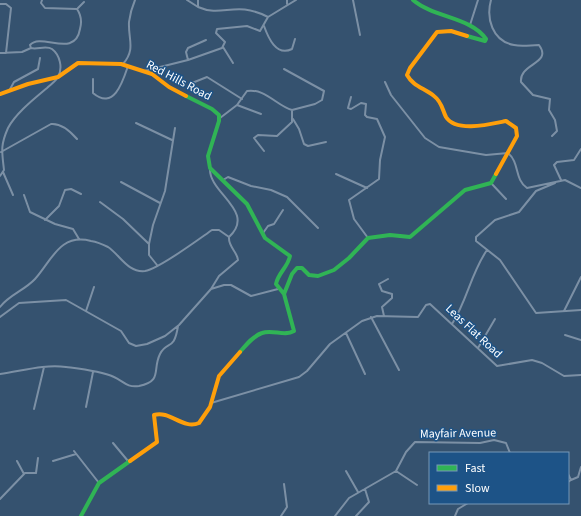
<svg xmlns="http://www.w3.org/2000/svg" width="581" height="516" viewBox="0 0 581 516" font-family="'Source Sans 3',sans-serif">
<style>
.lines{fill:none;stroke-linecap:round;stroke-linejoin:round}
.street{stroke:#7c90a5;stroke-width:2}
.fast{stroke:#30b455;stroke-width:4}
.slow{stroke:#ff9f0a;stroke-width:4}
.labels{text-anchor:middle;stroke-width:3;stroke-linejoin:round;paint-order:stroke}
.street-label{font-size:12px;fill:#fff;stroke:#1d5387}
</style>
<rect width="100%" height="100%" fill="#35526f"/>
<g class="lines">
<path class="street" d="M 187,0 L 198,7
M 198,0 L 198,7 C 223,18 235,0 268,17
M 353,0 L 360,35
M 491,0 C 486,18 492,41 514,45 C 522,47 531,45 539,45 C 553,64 519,63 521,82 L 533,95 L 550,99 L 549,110 L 555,120 L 557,131 L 552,136
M 0,4 L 6,4 L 11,8 L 6,53
M 287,4 L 287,0
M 78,8 L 84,2
M 470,25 L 478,0
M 264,26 C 268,37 276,57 292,49 L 295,39
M 223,47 L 233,63
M 0,53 L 22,52 L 31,48
M 188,60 L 186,52 L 188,48 L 206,40
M 123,64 C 136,49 128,39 129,22 C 130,14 132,7 135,0
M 144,71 L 188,60 L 222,48 L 225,42 L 216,33 L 217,29 L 247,26 L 260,31 L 268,17 L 296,0
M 93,79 L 93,93 C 114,111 123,81 128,66
M 385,82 L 391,95 L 425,138 L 439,147 L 486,155 L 508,153 C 520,163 514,179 527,188 L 565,180 L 581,188
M 192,83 L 207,77 L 242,99
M 9,91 L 14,82 L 38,69 L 40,58
M 351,97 L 348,108 L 351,109 L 361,103 L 366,104 L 365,115 L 367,117 L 377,119 L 385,137 L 380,160 L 379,179 L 349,200 L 354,219 L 368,238
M 237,105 L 261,114
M 220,118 L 237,105 L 247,91 C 265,88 277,106 292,110 L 315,104 L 322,100 L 324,91 L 284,69
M 293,119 L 299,129 L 304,144 L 308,146 L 326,142
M 136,123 L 172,140
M 264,151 L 254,138 L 258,135 L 277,136 L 292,122 L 292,110
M 1,152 L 51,124 C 61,123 71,132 77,139
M 210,168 C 208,193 257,211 229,237
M 3,172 L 13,195
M 336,174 L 367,188
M 0,176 L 4,170 C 2,152 0,146 8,128 C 16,113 34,99 47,88 C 50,85 56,81 58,77 C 63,68 60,55 52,49 C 46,45 37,50 31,48 L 30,45 C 41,32 75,59 80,29 C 82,22 81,15 77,9 L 45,8 L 41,3 L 42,0
M 223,180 L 228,177 L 251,186 L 271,190 L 287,197 L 318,228
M 561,180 L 554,165 L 557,162 L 574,160 L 581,149
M 121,182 L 160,203
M 491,183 L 506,199
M 555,183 L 536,191 L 519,212 L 495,220 L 476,237 L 476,241 L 500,260 L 536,313 L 581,310
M 24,195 L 30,212 L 55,224 L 73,229 L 79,239
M 100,202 L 123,219 L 149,244
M 45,220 L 59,206 L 65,190 L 71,189 L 81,194
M 263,233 L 268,226 L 274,224 L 283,210
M 157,265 L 149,255 L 149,244 L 153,225 L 165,191 L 175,128
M 211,289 L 219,276 L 238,260 C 237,251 228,247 229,237
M 0,307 C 9,295 25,290 35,279 C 52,260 60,233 91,241 C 97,242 102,244 108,247 C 120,255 128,273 145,271 C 159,269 199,239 212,230 L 219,230 L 229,237
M 86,311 L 94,287
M 564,311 L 581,277
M 384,316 L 382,307 L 392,298 L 392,294 L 382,291 L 379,284 L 388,279
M 0,317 L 19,303 L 66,300 L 121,331 L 129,343 L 136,346 L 147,344 L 165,336 L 179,325 L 211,289 L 224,285 L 231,285 L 251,296 L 278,289
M 371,317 L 399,370
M 452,324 C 467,301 471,273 487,250
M 346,333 L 365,374
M 565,335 L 581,340
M 478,348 L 495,319
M 0,374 C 22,371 44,364 66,367 C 81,369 100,371 114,377 C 123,381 127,388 139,386 C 163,381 152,370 160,354 C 167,340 174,352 178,326
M 211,403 L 299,377 L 307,371 L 330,344 L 362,321 L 377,316 L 418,317 L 426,305 L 430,304 L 497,366 L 532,360 L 542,363 L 564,376 L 581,375
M 86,407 L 93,372
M 34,409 L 44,367
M 113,443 L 128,461
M 74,451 L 99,483
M 17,461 L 24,474
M 53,461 L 76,454
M 346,471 L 358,492
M 396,471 L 417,485
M 568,474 L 571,480 L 568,482
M 571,480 L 578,477 L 581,467
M 0,499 L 25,473 L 36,473 L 38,458
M 487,503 L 488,503
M 281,516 L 287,507 L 284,484
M 335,516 L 349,498 L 396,471 L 406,452 L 415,442 L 480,443 L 494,440 L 506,443 L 510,453
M 356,516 L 369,502 L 365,489
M 455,516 L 458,509 L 468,503"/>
<path class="fast" d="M 413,0 C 434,18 471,17 486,39 L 485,41 L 467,36
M 186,96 L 212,109 L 219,115 L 219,121 L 208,156 L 210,168 L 247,204 L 265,238 L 290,256 C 288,267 278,273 276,284 L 284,294 L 294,331 C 284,337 273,329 262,333 C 253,336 246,345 240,352
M 284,294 L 292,274 L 297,268 L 302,268 L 309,275 L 318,276 L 334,270 L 349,258 L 368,238 L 390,235 L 410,237 L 465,190 L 491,183 L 496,174
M 81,516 L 99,483 L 130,461"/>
<path class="slow" d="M 467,36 L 451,31 L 437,32 L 410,68 L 407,75 C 413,86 424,88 434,96 C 442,102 442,109 446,117 C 456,133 491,124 506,121 L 516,128 L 517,136 L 496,174
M 0,94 L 28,84 L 58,77 L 78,63 L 121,64 L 152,74 L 169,87 L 186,96
M 130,461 L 157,442 L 154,415 C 170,410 183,430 199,423 L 210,407 L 219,376 L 240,352"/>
</g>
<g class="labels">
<g class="street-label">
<text transform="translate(179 80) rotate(28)" y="4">Red Hills Road</text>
<text transform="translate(474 331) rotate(43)" y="4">Leas Flat Road</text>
<text transform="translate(458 433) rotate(-1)" y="4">Mayfair Avenue</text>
</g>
</g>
<rect x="429" y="452" width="140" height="52" fill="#1d5387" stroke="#7798b7"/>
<rect x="437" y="465" width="20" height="6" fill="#30b455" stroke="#7798b7"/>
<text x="465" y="472" font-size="12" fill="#ffffff">Fast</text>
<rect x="437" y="485" width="20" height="6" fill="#ff9f0a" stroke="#7798b7"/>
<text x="465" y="492" font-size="12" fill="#ffffff">Slow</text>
</svg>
